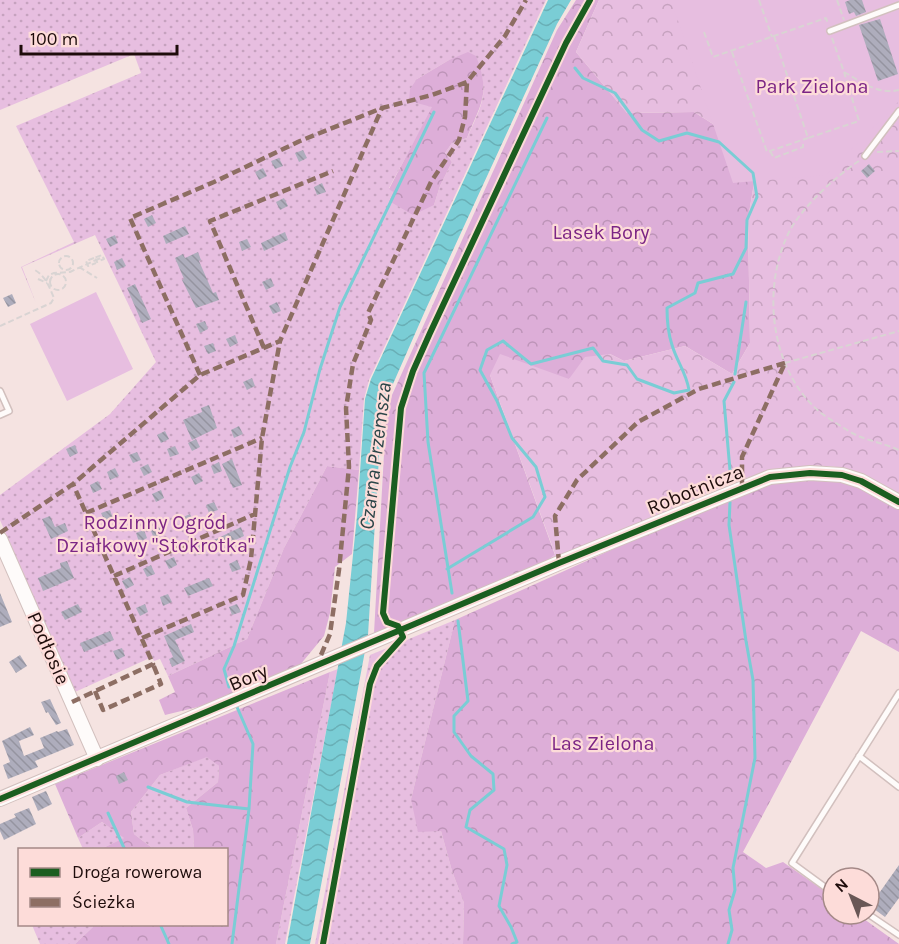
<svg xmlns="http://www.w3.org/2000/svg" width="899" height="944" viewBox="0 0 899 944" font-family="Karla,sans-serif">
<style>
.grass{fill:url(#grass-dots);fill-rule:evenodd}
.forest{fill:url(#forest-crowns)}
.park{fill:url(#park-crowns)}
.pitch{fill:#e7bee0}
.water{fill:url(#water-waves)}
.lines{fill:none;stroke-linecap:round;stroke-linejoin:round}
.stream{stroke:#7acdd5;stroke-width:3}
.building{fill:url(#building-back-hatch)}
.service-casing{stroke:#d2c0be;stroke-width:8}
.tertiary-casing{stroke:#d2c0be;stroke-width:16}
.path{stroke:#d9d4d3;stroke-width:2;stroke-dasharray:6 3;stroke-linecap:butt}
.service{stroke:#fefbfa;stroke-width:5}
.tertiary{stroke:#fefbfa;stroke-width:14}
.quiet{stroke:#8d6e63;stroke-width:4.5;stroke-dasharray:9 4.5;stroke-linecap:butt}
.cycleway-casing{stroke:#fddcd9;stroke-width:10}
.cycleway{stroke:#1b5e20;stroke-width:6}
.labels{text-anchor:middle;stroke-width:4.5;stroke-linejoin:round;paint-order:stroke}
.park-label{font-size:20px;fill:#7c2585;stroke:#fddcd9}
.street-label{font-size:20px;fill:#1e0c0b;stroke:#fddcd9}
.water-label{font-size:21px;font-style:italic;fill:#2b4649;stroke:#fddcd9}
</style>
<defs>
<pattern id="grass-dots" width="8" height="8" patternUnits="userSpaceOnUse" patternTransform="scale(1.5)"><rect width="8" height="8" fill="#e7bee0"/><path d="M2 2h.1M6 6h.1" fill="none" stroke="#c6a2bf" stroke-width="1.8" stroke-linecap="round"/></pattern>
<pattern id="forest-crowns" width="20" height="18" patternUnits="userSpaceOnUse" patternTransform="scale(1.5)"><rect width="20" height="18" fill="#ddaed8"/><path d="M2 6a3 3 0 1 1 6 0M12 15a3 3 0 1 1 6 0" fill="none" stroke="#bd94b8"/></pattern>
<pattern id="park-crowns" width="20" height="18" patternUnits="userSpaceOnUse" patternTransform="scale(1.5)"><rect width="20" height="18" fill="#e7bee0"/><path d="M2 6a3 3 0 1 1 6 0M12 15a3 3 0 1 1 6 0" fill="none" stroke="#c6a2bf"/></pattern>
<pattern id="water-waves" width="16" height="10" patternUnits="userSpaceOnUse" patternTransform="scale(1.5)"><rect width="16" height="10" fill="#7acdd5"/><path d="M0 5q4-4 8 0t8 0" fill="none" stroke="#69afb6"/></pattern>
<pattern id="building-back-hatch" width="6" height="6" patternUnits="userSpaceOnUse" patternTransform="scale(1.5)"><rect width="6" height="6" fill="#aeadbc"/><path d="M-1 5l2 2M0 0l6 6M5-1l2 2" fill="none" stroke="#9594a0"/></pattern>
</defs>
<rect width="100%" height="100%" fill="#f5e3e1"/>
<path class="grass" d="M 0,0 L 546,0 L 369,380 L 364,399 L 359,470 L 327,466 L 284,548 L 247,639 L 168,676 L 160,659 L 154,661 L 152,657 L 75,692 L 0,520 L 0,495 L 110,414 L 156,362 L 95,235 L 22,267 L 36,303 L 21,267 L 74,242 L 16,126 L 141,73 L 134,54 L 0,110 ZM 475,56 C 491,93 482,104 467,138 L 452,143 L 445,153 L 452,162 L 440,186 L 434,205 L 389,201 L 393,192 L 389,188 L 433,107 L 417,79 L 449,60 Z
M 455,620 L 411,799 L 441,831 L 452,871 L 464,903 L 463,944 L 315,944 L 370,655 Z
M 338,669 L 285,944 L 276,944 L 330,672 Z
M 208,756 L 219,766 L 218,782 L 186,808 L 193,830 L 194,849 L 152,849 L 151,847 L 134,834 L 131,812 L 160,775 Z
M 102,822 L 125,838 L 105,847 L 105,850 L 83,849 L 78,838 Z
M 32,925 L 95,925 L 75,944 L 40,944 Z"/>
<path class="forest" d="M 576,0 L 599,0 L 576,52 L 627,113 L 694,112 L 759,153 L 748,219 L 750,343 L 732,374 L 685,346 L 624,361 L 610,354 L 569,379 L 490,375 L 555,555 L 540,567 L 374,633 L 386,418 L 392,395 L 557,30 Z
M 468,52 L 476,56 C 491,94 481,103 467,138 L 452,143 L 445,153 L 452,162 L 440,186 L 434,205 L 413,215 L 389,201 L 393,192 L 389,189 L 432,107 L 409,101 L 410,89 L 417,79 L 449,60 Z
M 327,466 L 359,470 L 352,554 L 335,567 L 330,613 L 324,636 L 300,665 L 206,705 L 165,715 L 159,700 L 175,692 L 168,676 L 247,639 L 284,548 Z
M 797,478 L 838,480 L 857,485 L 899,508 L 899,652 L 861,631 L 743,852 L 766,868 L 783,862 L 833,897 L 833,914 L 857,914 L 899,944 L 463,944 L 464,903 L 452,871 L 441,831 L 418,832 L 411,799 L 455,620 L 740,492 L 770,483 Z
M 330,672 L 276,944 L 75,944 L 95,925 L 226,924 L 226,850 L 194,849 L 193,830 L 186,808 L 218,782 L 219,766 L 207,757 L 160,775 L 131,812 L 134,834 L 151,847 L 152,849 L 105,849 L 105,847 L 124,838 L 102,822 L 78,838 L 55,784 Z"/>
<path class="park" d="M 599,0 L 899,0 L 899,495 C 882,483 858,469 837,467 C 774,459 717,489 662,513 C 621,531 581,549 540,567 L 555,554 L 490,375 L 500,354 L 569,379 L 585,357 L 610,354 L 624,361 L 685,346 L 732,374 L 750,343 L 748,219 L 759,153 L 694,112 L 627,113 L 576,52 Z"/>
<path class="pitch" d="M 671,0 L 899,0 L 899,101 L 826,175 L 733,183 Z
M 96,292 L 133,369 L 67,401 L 30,324 Z"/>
<path class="water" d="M 548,0 L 571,0 L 557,24 L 425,311 L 382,409 L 368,635 L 310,944 L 287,944 L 346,623 L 357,516 L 365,399 L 371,379 Z"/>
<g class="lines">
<path class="stream" d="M 735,374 L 746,302
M 731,482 L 724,401 L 734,382
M 447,569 L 533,517 L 545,497 L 536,467 L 512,438 L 497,401 L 480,370 L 487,350 L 503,341 L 531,364 L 593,348 L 603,361 L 627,365 L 637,379 L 674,393 L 689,390 C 686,372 677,362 672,345 C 668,333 667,321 667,308 L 695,293 L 698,283 L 733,274 L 746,248 L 747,220 L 757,197 L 753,173 L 719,142 L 687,133 L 659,141 L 642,130 L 615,93 L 583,78 L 575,68
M 452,593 L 428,442 L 424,373 L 547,118
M 458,621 L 468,701 L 454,716 L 454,732 L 471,756 L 493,774 L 494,790 L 470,810 L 466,827 L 504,849 L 507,865 L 499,906 L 511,927 L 517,942 L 512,944
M 229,687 L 224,669 L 234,646 L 290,467 L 304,432 L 320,369 L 340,307 L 434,112
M 148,787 L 187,802 L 249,809
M 108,813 L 125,850
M 160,924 L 169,944
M 232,944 L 249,809 L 253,744 L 237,707
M 728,944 L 732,930 L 729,910 L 735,890 L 733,868 L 755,758 L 753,680 L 746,641 L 729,525 L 730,502"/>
</g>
<path class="building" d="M 850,0 L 862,0 L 866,12 L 856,16 L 854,12 L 849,14 L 845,2 Z
M 880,19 L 898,74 L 878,81 L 859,25 Z
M 303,150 L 307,158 L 299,162 L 295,153 Z
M 279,158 L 283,166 L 275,169 L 271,161 Z
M 869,164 L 875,171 L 867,178 L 861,171 Z
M 263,168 L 267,176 L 259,180 L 255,172 Z
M 322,183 L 326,192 L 317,195 L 314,187 Z
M 284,198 L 288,206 L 280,210 L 276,202 Z
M 152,215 L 156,223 L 148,227 L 144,219 Z
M 185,226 L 189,234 L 166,244 L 163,236 Z
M 285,232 L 288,240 L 264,251 L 261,243 Z
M 115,235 L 118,243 L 110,247 L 106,239 Z
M 247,239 L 251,247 L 242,251 L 239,242 Z
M 198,252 L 201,260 L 199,261 L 213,293 L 216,292 L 219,300 L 196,308 L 182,280 L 184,279 L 175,258 L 183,254 L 185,258 Z
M 122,258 L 126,266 L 117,270 L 114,262 Z
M 271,278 L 274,286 L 266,290 L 262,282 Z
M 135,284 L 151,319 L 142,323 L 127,288 Z
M 12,294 L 16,303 L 8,307 L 3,298 Z
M 277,302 L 281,311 L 273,314 L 269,306 Z
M 205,321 L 208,329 L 200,333 L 196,324 Z
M 235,335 L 238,343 L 230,347 L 226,339 Z
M 213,343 L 216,351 L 208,354 L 204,346 Z
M 252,378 L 255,386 L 247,390 L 243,382 Z
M 209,405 L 217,428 L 192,440 L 183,420 L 202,412 L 201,408 Z
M 239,426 L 243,434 L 234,438 L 231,430 Z
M 165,431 L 169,439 L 161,443 L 157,435 Z
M 196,439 L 200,447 L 192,451 L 188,443 Z
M 75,445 L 78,453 L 70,457 L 66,449 Z
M 175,446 L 179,454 L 170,457 L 167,449 Z
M 137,452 L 141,460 L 133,463 L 129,455 Z
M 232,459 L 242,485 L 233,488 L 222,464 Z
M 219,462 L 222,471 L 214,474 L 211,466 Z
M 148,464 L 152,472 L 144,476 L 140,468 Z
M 115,468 L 119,476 L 110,480 L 107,472 Z
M 199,473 L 203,481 L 195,485 L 191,477 Z
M 98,481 L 102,489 L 93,493 L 90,485 Z
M 161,490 L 164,498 L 156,502 L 152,494 Z
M 214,502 L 218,510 L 209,513 L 206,505 Z
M 110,510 L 113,518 L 105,521 L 101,513 Z
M 190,514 L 193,522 L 185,526 L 181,518 Z
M 50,516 L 55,527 L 65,523 L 68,531 L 51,539 L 42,519 Z
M 159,527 L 163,535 L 154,539 L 151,531 Z
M 241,527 L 244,536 L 218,548 L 214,540 Z
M 144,530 L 147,538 L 139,542 L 136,533 Z
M 113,542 L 117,550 L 109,554 L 105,546 Z
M 203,543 L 206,552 L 198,555 L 194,547 Z
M 174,557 L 177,565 L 169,569 L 165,561 Z
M 237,560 L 241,569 L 232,572 L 229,564 Z
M 67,561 L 74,578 L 43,591 L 38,578 L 61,568 L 60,563 Z
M 151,565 L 155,574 L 147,577 L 143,569 Z
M 130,577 L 134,585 L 126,589 L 122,581 Z
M 209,578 L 213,586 L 188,596 L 184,588 Z
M 0,593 L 12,622 L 0,627 Z
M 168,594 L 172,602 L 163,606 L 160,597 Z
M 78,604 L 82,612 L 65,620 L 61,612 Z
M 145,604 L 148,612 L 140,616 L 136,608 Z
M 237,604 L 241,612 L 232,615 L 229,607 Z
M 191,624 L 194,632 L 175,640 L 185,661 L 172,667 L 169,659 L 173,657 L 164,636 Z
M 110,631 L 114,640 L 84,652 L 80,643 Z
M 122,648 L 125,656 L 117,660 L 113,651 Z
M 20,655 L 27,666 L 16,673 L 9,662 Z
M 50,699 L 61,723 L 56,725 L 48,712 L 46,713 L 41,702 Z
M 30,727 L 34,735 L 19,741 L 24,756 L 44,748 L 40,738 L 57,731 L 58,732 L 67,729 L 74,745 L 35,761 L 38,767 L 8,779 L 3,765 L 10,762 L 2,741 Z
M 124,772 L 128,780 L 119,784 L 116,776 Z
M 46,791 L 52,804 L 38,811 L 32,797 Z
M 29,808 L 36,824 L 4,840 L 0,831 L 0,824 L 16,817 L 14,814 Z
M 899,865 L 899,898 L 885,917 L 870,906 Z"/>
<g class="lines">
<g class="service-casing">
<path id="service" d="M 830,31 L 899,5
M 865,156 L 899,111
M 0,391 L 9,411 L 0,415
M 859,756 L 899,787
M 833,893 L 792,863 L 899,693
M 868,914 L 899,935"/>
</g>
<g class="tertiary-casing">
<path id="tertiary" d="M 0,539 L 97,759
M 0,799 L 559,563 L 770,477 L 810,473 L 842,475 L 861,481 L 899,502"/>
</g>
<path class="path" d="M 759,0 L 772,37
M 837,0 L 844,20
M 704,32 L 713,57 L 826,18 L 828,24
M 774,36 L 808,138 L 859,121 L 844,72
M 832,38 L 844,72 C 862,82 878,95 899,90
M 732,52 L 767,152 L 808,138
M 770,151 L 774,158 L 803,147 L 803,141
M 877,152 L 899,151
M 859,161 C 836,176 802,207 789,232 C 761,289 770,371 821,413 C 831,420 842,427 852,433 C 867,441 884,443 899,450
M59 263a7 7 0 1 1 14 0a7 7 0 1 1-14 0Z
M 94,258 L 86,261 L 88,266 L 96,263
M 79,267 L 97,278
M50 282a8 8 0 1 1 16 0a8 8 0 1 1-16 0Z
M 38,279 L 47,283
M 46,281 L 49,275 L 54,273 L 70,272 L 96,260 L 97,262 L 104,259 L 102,255 L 94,258 L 96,260 L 103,257
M 0,326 L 51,303 L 54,298 C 49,286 45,275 33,269
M 785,363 L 899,331"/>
<use href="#service" class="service"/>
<use href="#tertiary" class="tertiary"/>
<path class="quiet" d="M 264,348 L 210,221 L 333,171
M 200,375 L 130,218 L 214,182 L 300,141 L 382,108 L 432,95 L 467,82 L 505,36 L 526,0
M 742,487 L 742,457 L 785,363
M 86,513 L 262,438
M 0,533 L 73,484 L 200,375 L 280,341 L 382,108
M 559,563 L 555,516 L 577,480 L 638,422 L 699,389 L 785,363
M 114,576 L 255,514
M 142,638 L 243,595 L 251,559 L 262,438 L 280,341
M 321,655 L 330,634 L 339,570 L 349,467 L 346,408 L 353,364 L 371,320 L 368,313 L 431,182 L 459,140 L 465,117 L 467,82
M 95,691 L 103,710 L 161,684 L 153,664
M 72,702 L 153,664 L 73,484"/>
<g class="cycleway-casing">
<path id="cycleway" d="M 0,799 L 559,563 L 770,477 L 810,473 L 842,475 L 861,481 L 899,502
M 323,944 L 370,684 L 377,666 L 403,637 L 398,626 L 387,622 L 383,613 L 401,408 L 413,371 L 430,333 L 566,43 L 590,0"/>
</g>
<use href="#cycleway" class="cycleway"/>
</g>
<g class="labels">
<g class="park-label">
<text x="812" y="93">Park Zielona</text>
<text x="601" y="239">Lasek Bory</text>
<text x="155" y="529">Rodzinny Ogród<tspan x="155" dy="23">Działkowy "Stokrotka"</tspan></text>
<text x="603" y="750">Las Zielona</text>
</g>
<g class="street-label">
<text transform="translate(695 489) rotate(-22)" y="7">Robotnicza</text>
<text transform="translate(49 648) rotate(66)" y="7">Podłosie</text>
<text transform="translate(248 677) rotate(-23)" y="7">Bory</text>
</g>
<g class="water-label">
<text transform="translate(375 456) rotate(-83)" y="7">Czarna Przemsza</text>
</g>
</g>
<rect x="18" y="848" width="210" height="78" fill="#fddcd9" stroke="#a48987" stroke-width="1.5"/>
<rect x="30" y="868" width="30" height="9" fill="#1b5e20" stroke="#a48987" stroke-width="1.5"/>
<text x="72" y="878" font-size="18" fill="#1e0c0b">Droga rowerowa</text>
<rect x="30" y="898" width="30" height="9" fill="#8d6e63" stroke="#a48987" stroke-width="1.5"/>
<text x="72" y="908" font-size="18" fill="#1e0c0b">Ścieżka</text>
<g transform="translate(851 896) rotate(318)"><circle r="28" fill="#fddcd9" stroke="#a48987" stroke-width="1.5"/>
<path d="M0-4.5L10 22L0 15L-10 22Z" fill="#695756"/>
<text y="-9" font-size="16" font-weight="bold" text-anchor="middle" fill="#1e0c0b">N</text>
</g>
<path d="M21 45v9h156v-9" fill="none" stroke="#1e0c0b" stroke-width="3"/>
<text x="30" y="45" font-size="18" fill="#1e0c0b" stroke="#fddcd9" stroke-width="4.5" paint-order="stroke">100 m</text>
</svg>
